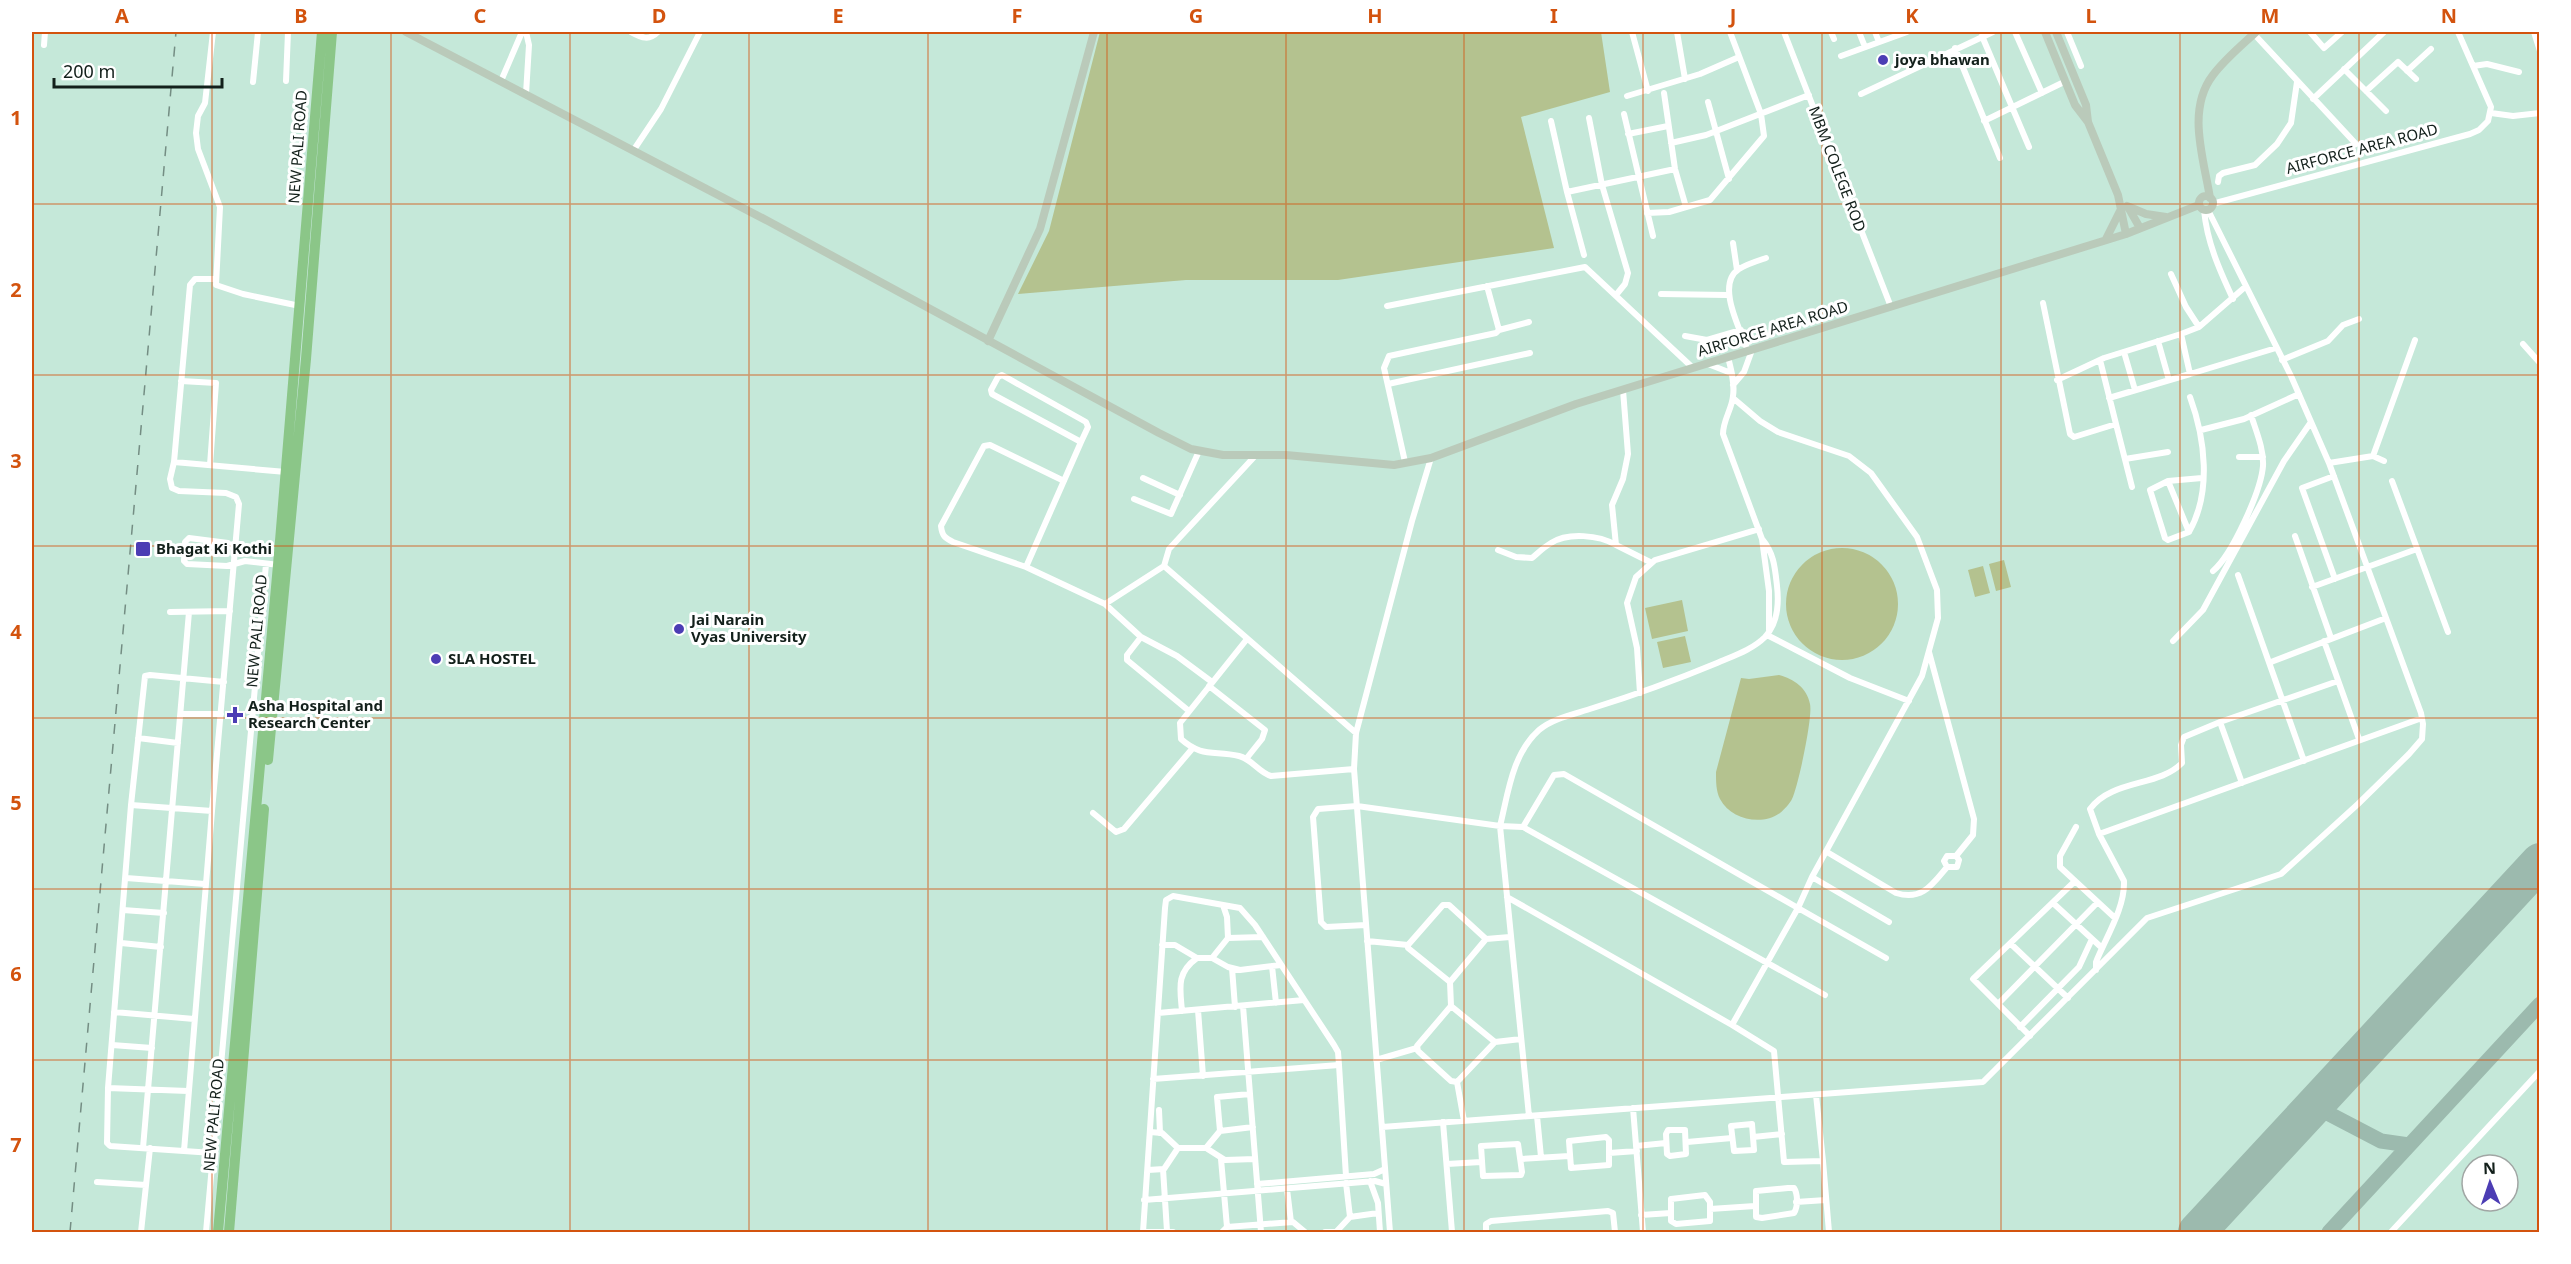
<svg xmlns="http://www.w3.org/2000/svg" width="2571" height="1264" viewBox="0 0 2571 1264" font-family="'Noto Sans',sans-serif">
<style>
.green{fill:#b4c28f}
.lines{fill:none;stroke-linecap:round;stroke-linejoin:round}
.taxiway{stroke:#9cbaae;stroke-width:15}
.runway{stroke:#9cbaae;stroke-width:38}
.street{stroke:#fff;stroke-width:6}
.secondary{stroke:#bacaba;stroke-width:8}
.highway{stroke:#8bc688;stroke-width:10}
.rail{stroke:#748d83;stroke-width:1.5;stroke-dasharray:10 10;stroke-linecap:butt}
.grid{fill:none;stroke:#d3530e;stroke-width:1.5;stroke-opacity:0.55}
.poi-dot{fill:#4c3db4;stroke:#fff;stroke-width:2}
.labels{text-anchor:middle;stroke-width:6;stroke-linejoin:round;paint-order:stroke}
.poi-label{font-size:15px;font-weight:bold;fill:#13201b;stroke:#fff;text-anchor:start}
.street-label{font-size:15px;fill:#13201b;stroke:#fff}
.neatline{fill:none;stroke:#d3530e;stroke-width:2}
.grid-label{font-size:20px;text-anchor:middle;font-weight:bold;fill:#d3530e}
</style>
<rect width="100%" height="100%" fill="#c5e8d9"/>
<path class="green" d="M 1100,32 L 1601,32 L 1610,92 L 1521,117 L 1554,248 L 1338,280 L 1186,280 L 1018,294 L 1049,231 Z
M1786 604a56 56 0 1 1 112 0a56 56 0 1 1-112 0Z
M 2004,560 L 2011,587 L 1996,591 L 1989,564 Z
M 1983,566 L 1990,593 L 1975,597 L 1968,570 Z
M 1682,600 L 1688,631 L 1652,639 L 1645,608 Z
M 1685,636 L 1691,662 L 1663,668 L 1657,642 Z
M 1779,675 C 1794,679 1807,688 1810,704 C 1813,717 1798,787 1792,799 C 1790,803 1784,810 1780,813 C 1762,826 1731,820 1720,799 C 1716,791 1716,782 1716,772 L 1741,678 L 1749,679 Z"/>
<g class="lines">
<path class="taxiway" d="M 2314,1106 L 2381,1141 L 2409,1145
M 2329,1232 L 2540,1004"/>
<path class="runway" d="M 2197,1232 L 2540,862"/>
<path class="street" d="M 213,32 L 205,103 L 198,116 L 196,133 L 198,149 L 220,207 L 216,285 L 243,294 L 300,306
M 526,32 L 529,45 L 526,94
M 631,32 C 642,38 649,41 658,32
M 1632,32 L 1648,91
M 1677,32 L 1685,79
M 1784,32 L 1891,307
M 1831,32 L 1834,39
M 1859,32 L 1865,47
M 1875,32 L 1879,42
M 2015,32 L 2042,93
M 2067,32 L 2081,66
M 2310,32 L 2324,48 L 2342,32
M 2534,32 L 2540,51
M 2254,34 L 2356,144
M 1982,36 L 2029,147
M 44,45 L 45,32
M 1955,48 L 2000,158
M 1841,56 L 1907,32
M 2473,66 L 2487,64 L 2519,72
M 2344,69 L 2386,111
M 2407,71 L 2431,49
M 286,81 L 288,32
M 501,81 L 522,32
M 253,82 L 258,32
M 2366,91 L 2398,62 L 2416,79
M 1664,93 L 1675,169 L 1686,207
M 1861,94 L 1993,32
M 1627,96 L 1700,74 L 1739,57
M 2313,99 L 2384,32
M 1708,102 L 1729,179
M 2491,113 L 2513,116 L 2540,113
M 1624,114 L 1653,236
M 1589,118 L 1602,185 L 1628,273 L 1625,284 L 1616,295
M 1551,121 L 1567,192 L 1584,255
M 1984,121 L 2066,81
M 1628,134 L 1668,126
M 1671,143 L 1706,135 L 1809,95
M 633,151 L 661,109 L 700,32
M 2218,182 L 2219,176 L 2223,173 L 2255,165 L 2277,144 L 2291,123 L 2297,82
M 1567,192 L 1675,169
M 2212,204 L 2470,134 L 2479,130 L 2488,121 L 2491,107 L 2458,32
M 2204,210 C 2207,242 2219,269 2233,299
M 1647,213 L 1669,212 L 1710,200 L 1764,136 L 1761,114 L 1730,32
M 1733,243 L 1737,270
M 2171,274 L 2186,307 L 2199,327
M 1661,294 L 1727,295
M 2043,303 L 2070,434 L 2074,437 L 2116,424 L 2100,360
M 1387,306 L 1585,267 L 1693,368
M 1499,330 L 1529,322
M 1685,336 L 1707,340 L 1741,330
M 2158,341 L 2169,380
M 2523,344 L 2540,363
M 1748,351 C 1741,331 1715,284 1739,269 C 1747,264 1757,261 1766,258
M 2124,352 L 2135,390
M 1728,357 C 1731,369 1735,383 1733,396 C 1732,409 1723,420 1723,434 L 1762,539 L 1769,591 L 1769,630
M 2282,360 L 2328,341 L 2343,325 L 2359,319
M 1708,364 L 1731,373
M 2190,374 L 2276,348
M 1002,375 L 1086,422 L 1088,427 L 1081,442 L 992,394 L 991,390 L 998,377 Z
M 2057,380 L 2104,358 L 2181,334 L 2199,327 L 2245,287
M 181,381 L 216,383 L 210,465
M 1388,384 L 1530,353
M 1733,385 L 1744,372 L 1752,350
M 1623,390 L 1628,454 L 1623,479 L 1612,505 L 1616,545 L 1650,562
M 2190,397 C 2205,438 2212,492 2189,532 L 2168,540 L 2165,538 L 2150,490 L 2168,481 L 2202,478
M 1733,398 L 1760,421 L 1778,432 L 1849,456 L 1871,473 L 1917,537 L 1937,590 L 1938,618 L 1922,676 L 1812,877 L 1798,908 L 1886,958
M 2109,398 L 2190,374 L 2181,334
M 2116,424 L 2132,487
M 2201,430 L 2244,419 L 2299,394
M 1255,456 L 1169,549 L 1164,566 L 1356,733
M 2373,456 L 2415,340
M 2239,457 L 2263,457
M 2125,459 L 2168,452
M 174,462 L 286,472
M 1405,462 L 1384,368 L 1389,356 L 1496,333 L 1499,330 L 1487,286
M 2329,463 L 2373,456 L 2384,461
M 2334,476 L 2302,488 L 2335,579
M 1143,478 L 1180,495
M 1064,481 L 990,445 L 984,446 L 941,526 C 942,536 945,538 953,542 L 1026,567 L 1105,604 L 1164,566
M 2168,481 L 2189,532
M 2392,481 L 2448,632
M 1134,499 L 1171,514 L 1199,451
M 2295,536 L 2331,638
M 1498,550 L 1516,557 L 1532,558 C 1538,553 1544,547 1551,543 C 1568,532 1599,535 1616,545
M 279,565 L 245,561 L 227,566 L 187,564 L 184,561 L 185,542 L 189,538 L 228,543 L 235,550 L 281,554
M 1026,567 L 1081,442
M 2213,571 C 2232,555 2261,491 2263,466 C 2264,449 2256,431 2251,415
M 2238,575 L 2304,761
M 2312,587 L 2417,549
M 1105,604 L 1141,637 L 1177,656 L 1212,682
M 170,612 L 230,611
M 1767,635 L 1850,678 L 1909,701
M 1141,637 L 1127,655 L 1127,660 L 1189,711
M 1247,639 L 1180,723 L 1181,739 C 1202,758 1215,750 1239,756 C 1252,759 1259,773 1271,776 L 1354,769
M 2173,641 L 2203,610 L 2284,461 L 2311,422
M 2324,641 L 2359,739
M 1929,652 L 1974,819 L 1973,835 L 1956,856
M 2271,662 L 2386,618
M 1209,686 L 1265,730 L 1262,739 L 1246,759
M 1640,693 L 1637,648 L 1627,603 L 1636,577 L 1655,560 L 1759,529
M 181,714 L 221,714
M 2220,722 L 2242,783
M 138,738 L 178,743
M 131,805 L 145,676 L 150,675 L 224,682
M 212,811 L 239,504 L 236,497 L 226,493 L 179,491 L 172,488 L 170,479 L 174,462 L 190,285 L 195,279 L 215,279
M 1093,813 L 1116,832 L 1124,829 L 1192,749
M 1523,827 L 1554,775 L 1564,774 L 1798,908 L 1732,1025
M 2076,827 L 2060,856 L 2060,867 L 2115,918
M 2099,834 L 2422,718
M 1827,852 L 1896,893 C 1922,901 1932,885 1947,867
M 1947,867 L 1944,861 L 1947,856 L 1956,856
M 1947,867 L 1957,867 L 1959,860 L 1956,856
M 1812,877 L 1889,922
M 126,878 L 205,884
M 1507,897 L 1732,1025 L 1774,1051 L 1784,1162 L 1823,1161 L 1829,1232
M 2053,903 L 2102,948
M 123,910 L 164,913
M 1366,925 L 1326,927 L 1321,922 L 1313,817 L 1318,809 L 1357,806 L 1500,826 C 1508,794 1512,754 1539,730 C 1553,718 1575,714 1593,708 C 1635,695 1676,680 1717,663 C 1733,656 1752,650 1765,637 C 1778,623 1779,603 1777,586 C 1775,568 1774,553 1762,539
M 1510,937 L 1486,939 L 1449,905 L 1443,905 L 1408,945 L 1408,948 L 1450,982 L 1451,1006 L 1495,1042 L 1521,1039
M 1228,938 L 1263,937
M 1367,941 L 1408,945
M 121,943 L 161,947
M 2011,944 L 2068,998
M 1162,945 L 1175,945 L 1197,958 L 1212,958 L 1228,967 L 1240,970 L 1281,965
M 1212,958 L 1228,938 L 1227,917 L 1223,905
M 1272,966 L 1276,1003
M 1232,968 L 1235,1007
M 2096,970 L 2096,962 C 2106,937 2125,908 2124,881 L 2099,834 L 2090,809 C 2112,779 2159,787 2182,763 L 2181,745 L 2184,737 L 2220,722 L 2338,681
M 1450,982 L 1486,939
M 1998,1004 L 2097,903
M 1243,1006 L 1261,1232
M 1451,1006 L 1417,1046 L 1418,1051 L 1451,1081 L 1457,1082 L 1495,1042
M 1198,1010 L 1203,1076
M 1182,1011 C 1180,988 1176,973 1197,958
M 114,1012 L 194,1019
M 1158,1013 L 1304,1000
M 2020,1027 L 2079,967 L 2092,939
M 2030,1036 L 1973,979 L 2074,882
M 112,1045 L 152,1048
M 1376,1060 L 1417,1048
M 1153,1079 L 1339,1065
M 1457,1082 L 1464,1121
M 108,1088 L 188,1091
M 1816,1095 L 1823,1161
M 1633,1108 L 1643,1232
M 1159,1110 L 1160,1133
M 1529,1116 L 1500,826 L 1523,827 L 1825,995
M 1537,1116 L 1541,1157
M 1443,1122 L 1452,1232
M 1752,1124 L 1754,1150 L 1734,1151 L 1731,1126 Z
M 1382,1127 L 1983,1082 L 2147,918 L 2281,874 L 2358,804 L 2409,754 L 2422,739 L 2423,724 L 2421,713 L 2329,463 L 2291,376 L 2208,210
M 1668,1130 L 1685,1130 L 1686,1154 L 1670,1156 L 1667,1154 L 1666,1134 Z
M 1220,1131 L 1217,1097 L 1250,1094
M 1150,1132 L 1162,1133 L 1178,1148 L 1206,1148 L 1225,1160 L 1255,1159
M 1606,1137 L 1609,1140 L 1609,1165 L 1571,1168 L 1569,1141 Z
M 1753,1137 L 1782,1134
M 1687,1142 L 1732,1138
M 1518,1144 L 1522,1172 L 1521,1175 L 1483,1176 L 1481,1146 Z
M 1636,1146 L 1666,1143
M 143,1148 L 189,612
M 1206,1148 L 1220,1131 L 1253,1127
M 184,1151 L 212,811 L 131,805 L 108,1088 L 107,1143 L 110,1146 L 213,1153
M 1609,1153 L 1637,1151
M 1221,1159 L 1227,1227
M 1521,1159 L 1569,1156
M 1447,1164 L 1481,1162
M 1163,1169 L 1167,1231
M 1148,1170 L 1164,1169 L 1178,1148
M 1370,1181 L 1378,1203 L 1380,1232
M 97,1182 L 146,1185
M 1346,1183 L 1350,1217
M 1257,1184 L 1374,1174 L 1385,1169
M 1788,1188 L 1794,1188 C 1798,1194 1798,1207 1794,1213 L 1762,1218 L 1756,1217 L 1756,1191 Z
M 1287,1189 L 1291,1222
M 1705,1195 L 1710,1202 L 1710,1221 L 1676,1224 L 1671,1221 L 1671,1199 Z
M 1144,1200 L 1375,1181 L 1386,1184
M 1796,1202 L 1826,1200
M 1710,1209 L 1755,1206
M 1641,1215 L 1671,1213
M 141,1232 L 150,1148
M 206,1232 L 266,564
M 1143,1232 L 1165,908 L 1166,900 L 1173,896 L 1240,908 L 1255,925 L 1334,1045 L 1338,1052 L 1339,1065 L 1346,1176
M 1146,1232 L 1173,1232
M 1222,1232 L 1227,1227 L 1293,1222 L 1305,1232
M 1325,1232 L 1336,1232 L 1350,1217 L 1378,1213
M 1390,1232 L 1354,769 L 1356,733 L 1412,521 L 1431,458
M 1486,1232 L 1486,1224 L 1491,1221 L 1608,1211 L 1613,1213 L 1615,1232
M 2391,1232 L 2540,1071"/>
<path class="secondary" d="M 406,32 L 768,221 L 1159,433 L 1191,449 L 1223,455 L 1286,455 L 1394,465 L 1431,458 L 1576,404 L 2126,234 L 2199,205
M 2045,32 L 2075,105 L 2088,122
M 2056,32 L 2086,105 L 2088,122 L 2118,195 L 2126,234
M2199 203a7 7 0 1 1 14 0a7 7 0 1 1-14 0Z
M 2210,198 C 2204,159 2186,110 2213,75 C 2225,59 2242,45 2256,32
M 2127,206 L 2146,214 L 2166,217
M 2128,207 L 2140,228
M 2106,239 L 2120,211
M 988,341 L 1040,229 L 1094,32"/>
<path class="highway" d="M 268,760 L 306,359 L 332,32
M 218,1232 L 278,565 L 322,32
M 229,1232 L 264,809"/>
<path class="rail" d="M 70,1232 L 176,32"/>
</g>
<path class="grid" d="M 212,32 L 212,1232M 391,32 L 391,1232M 570,32 L 570,1232M 749,32 L 749,1232M 928,32 L 928,1232M 1107,32 L 1107,1232M 1286,32 L 1286,1232M 1464,32 L 1464,1232M 1643,32 L 1643,1232M 1822,32 L 1822,1232M 2001,32 L 2001,1232M 2180,32 L 2180,1232M 2359,32 L 2359,1232M 32,204 L 2540,204M 32,375 L 2540,375M 32,546 L 2540,546M 32,718 L 2540,718M 32,889 L 2540,889M 32,1060 L 2540,1060"/>
<g class="poi-dot">
<circle cx="1883" cy="60" r="6"/>
<rect x="135" y="541" width="16" height="16" rx="3"/>
<circle cx="679" cy="629" r="6"/>
<circle cx="436" cy="659" r="6"/>
<path d="M232 706h6v6h6v6h-6v6h-6v-6h-6v-6h6z"/>
</g>
<g class="labels">
<g class="poi-label">
<text x="1895" y="65">joya bhawan</text>
<text x="156" y="554">Bhagat Ki Kothi</text>
<text x="691" y="625">Jai Narain<tspan x="691" dy="17">Vyas University</tspan></text>
<text x="448" y="664">SLA HOSTEL</text>
<text x="248" y="711">Asha Hospital and<tspan x="248" dy="17">Research Center</tspan></text>
</g>
<g class="street-label">
<text transform="translate(298 147) rotate(-86)" y="5">NEW PALI ROAD</text>
<text transform="translate(2362 149) rotate(-15)" y="5">AIRFORCE AREA ROAD</text>
<text transform="translate(1837 169) rotate(69)" y="5">MBM COLEGE ROD</text>
<text transform="translate(1773 329) rotate(-17)" y="5">AIRFORCE AREA ROAD</text>
<text transform="translate(257 631) rotate(-85)" y="5">NEW PALI ROAD</text>
<text transform="translate(214 1115) rotate(-85)" y="5">NEW PALI ROAD</text>
</g>
</g>
<rect width="2571" height="1264" fill="none" stroke="#ffffff" stroke-width="66"/>
<g transform="translate(2490 1183) rotate(358)"><circle r="28" fill="#ffffff" stroke="#a1a6a4" stroke-width="1.5"/>
<path d="M0-4.5L10 22L0 15L-10 22Z" fill="#4c3db4"/>
<text y="-9" font-size="16" font-weight="bold" text-anchor="middle" fill="#13201b">N</text>
</g>
<path d="M54 78v9h168v-9" fill="none" stroke="#13201b" stroke-width="3"/>
<text x="63" y="78" font-size="18" fill="#13201b" stroke="#ffffff" stroke-width="4.5" paint-order="stroke">200 m</text>
<rect x="33" y="33" width="2505" height="1198" class="neatline"/>
<g class="grid-label">
<text x="122" y="23">A</text>
<text x="301" y="23">B</text>
<text x="480" y="23">C</text>
<text x="659" y="23">D</text>
<text x="838" y="23">E</text>
<text x="1017" y="23">F</text>
<text x="1196" y="23">G</text>
<text x="1375" y="23">H</text>
<text x="1554" y="23">I</text>
<text x="1733" y="23">J</text>
<text x="1912" y="23">K</text>
<text x="2091" y="23">L</text>
<text x="2270" y="23">M</text>
<text x="2449" y="23">N</text>
<text x="16" y="125">1</text>
<text x="16" y="297">2</text>
<text x="16" y="468">3</text>
<text x="16" y="639">4</text>
<text x="16" y="810">5</text>
<text x="16" y="981">6</text>
<text x="16" y="1152">7</text>
</g>
</svg>
